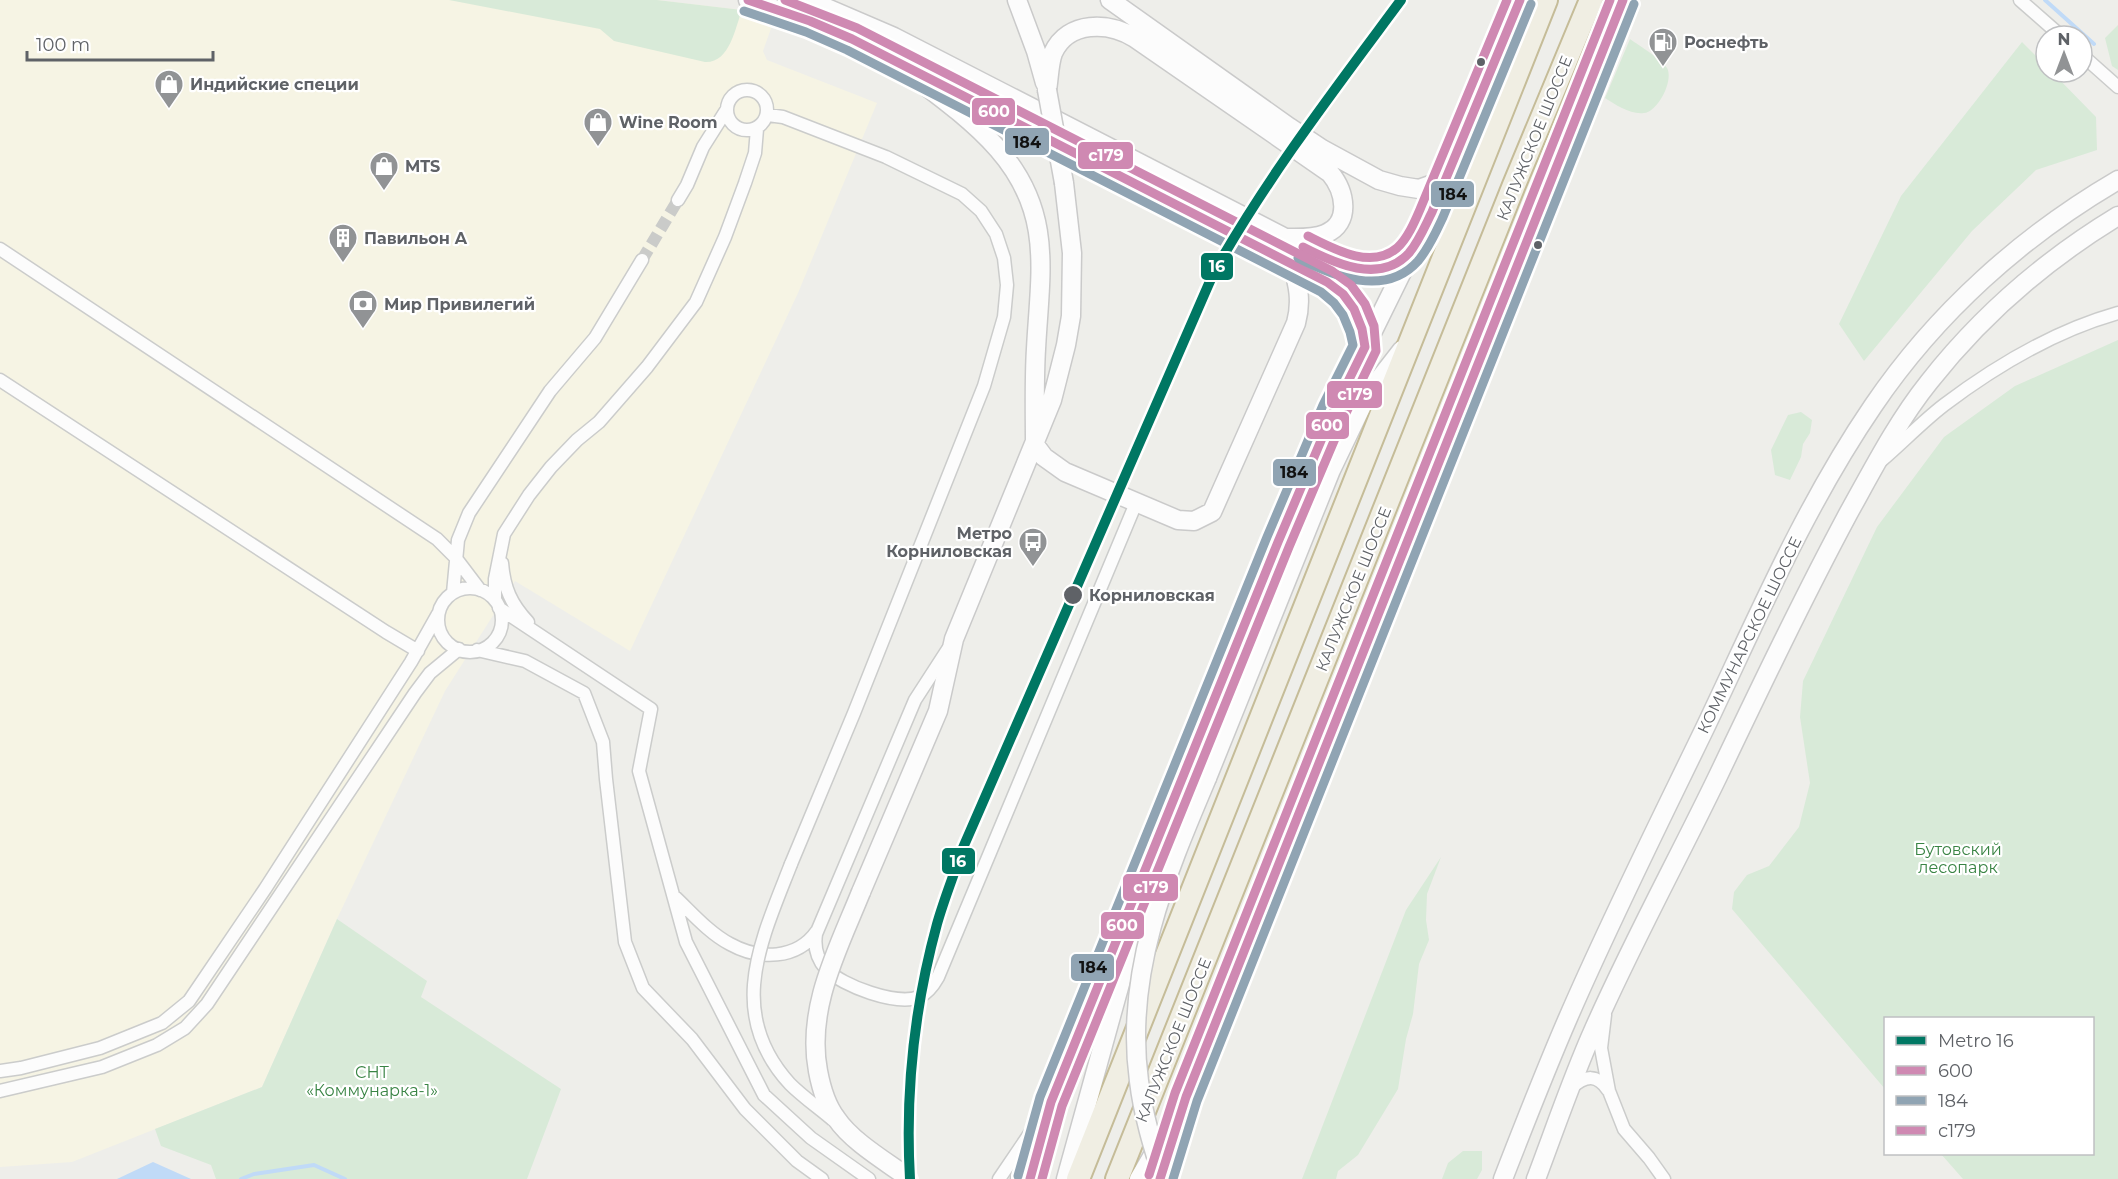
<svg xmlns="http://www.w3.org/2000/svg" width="2118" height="1179" viewBox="0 0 2118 1179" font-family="Montserrat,sans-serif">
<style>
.commercial{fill:#f6f4e4}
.green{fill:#d8ead8}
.water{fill:#c0daf7}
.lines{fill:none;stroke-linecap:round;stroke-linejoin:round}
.stream{stroke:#c0daf7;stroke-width:4}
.street-tunnel{stroke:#cacbc9;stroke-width:12;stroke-dasharray:12 6;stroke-linecap:butt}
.street-casing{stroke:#cbcccb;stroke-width:15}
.secondary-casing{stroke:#cacaca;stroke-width:21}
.highway-casing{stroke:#c5bc98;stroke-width:26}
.street{stroke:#fcfcfc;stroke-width:12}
.secondary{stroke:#fcfcfc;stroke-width:18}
.highway{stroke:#f0eee3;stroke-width:22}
.street-bridge-casing{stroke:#cbcccb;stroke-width:15;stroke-linecap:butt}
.secondary-bridge-casing{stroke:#cacaca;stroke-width:21;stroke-linecap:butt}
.street-bridge{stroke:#fcfcfc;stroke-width:12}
.secondary-bridge{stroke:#fcfcfc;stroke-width:18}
.bus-1-casing{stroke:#fff;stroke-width:14}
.bus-2-casing{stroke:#fff;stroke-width:14}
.bus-3-casing{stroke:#fff;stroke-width:14}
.bus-1{stroke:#cf89b2;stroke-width:9}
.bus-2{stroke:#90a4b3;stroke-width:9}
.bus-3{stroke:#cf89b2;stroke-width:9}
.metro-1-casing{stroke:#fff;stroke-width:15}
.metro-1{stroke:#007763;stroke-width:10}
.bus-dot{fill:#5f6267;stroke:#fff;stroke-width:2}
.labels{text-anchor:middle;stroke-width:4.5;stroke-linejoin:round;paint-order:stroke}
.poi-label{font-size:16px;font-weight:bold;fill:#5f6267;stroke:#fff;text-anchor:start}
.street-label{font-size:16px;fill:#5f6267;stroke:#fff}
.stop-label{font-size:16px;font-weight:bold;fill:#5f6267;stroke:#fff;text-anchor:start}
.park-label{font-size:16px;fill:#398444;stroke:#fff}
.line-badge{stroke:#fff;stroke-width:2}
.badge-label{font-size:16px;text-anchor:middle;font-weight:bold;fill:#fff}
.pale-badge-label{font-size:16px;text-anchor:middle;font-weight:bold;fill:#111}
</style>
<rect width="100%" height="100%" fill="#eeeeea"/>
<path class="commercial" d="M 0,0 L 657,0 L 742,10 L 774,20 L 763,51 L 767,60 L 877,103 L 798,293 L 630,651 L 515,581 L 445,691 L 337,919 L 262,1087 L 72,1162 L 0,1167 Z"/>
<path class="green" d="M 449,0 L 657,0 L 742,10 C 735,28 730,63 705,62 L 614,41 L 600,29 Z
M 2118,25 L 2118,70 L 2112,66 L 2105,38 Z
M 1630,39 C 1640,46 1661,59 1667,68 C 1674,80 1658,112 1644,113 C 1631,115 1616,105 1605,98 Z
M 2022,42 L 2046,66 L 2046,72 L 2052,72 L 2096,117 L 2097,150 L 2036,170 L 1972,231 L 1864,361 L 1839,324 L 1901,196 Z
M 2118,340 L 2118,1179 L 1963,1179 L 1941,1154 L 2092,1154 L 2092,1018 L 1886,1018 L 1885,1089 L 1732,909 L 1734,892 L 1747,875 L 1769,866 L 1799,827 L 1810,783 L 1800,717 L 1803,681 L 1877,527 L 1944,437 L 2015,386 Z
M 1801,412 L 1812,420 L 1810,433 L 1803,444 L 1801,457 L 1790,480 L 1775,475 L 1771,450 L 1788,415 Z
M 1441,857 L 1427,894 L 1426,920 L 1429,940 L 1419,964 L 1413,1014 L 1406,1039 L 1398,1089 L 1358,1155 L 1338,1171 L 1336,1179 L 1302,1179 L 1406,910 Z
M 337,919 L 427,981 L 421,997 L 561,1089 L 527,1179 L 216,1179 L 211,1165 L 161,1146 L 155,1129 L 262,1087 Z
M 1463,1151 L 1482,1151 L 1482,1170 L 1477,1179 L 1442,1179 L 1448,1163 Z"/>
<path class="water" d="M 153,1162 L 191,1179 L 117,1179 Z"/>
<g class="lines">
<path class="stream" d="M 2045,0 L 2094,44
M 241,1179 L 254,1174 L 314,1165 L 345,1179"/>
<path class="street-tunnel" d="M 642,260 L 678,200"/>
<g class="street-casing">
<path id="street" d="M 2020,0 L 2061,36
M 2082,55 L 2118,87
M727 110a20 20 0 1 1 40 0a20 20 0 1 1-40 0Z
M 768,115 L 783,117 L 886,157 L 962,194 L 981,211 L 996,234 L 1004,258 L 1007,285 L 1004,317 L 984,386 L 854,713 L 791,864
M 678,200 L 687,185 L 703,147 L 727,109
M 0,249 L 437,539 L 455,557 L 480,590
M 0,380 L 386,632 L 418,651
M 1882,460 C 1903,442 1922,422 1944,405 C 1997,365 2054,331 2118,313
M 502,563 C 504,588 511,604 528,622
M438 620a32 32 0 1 1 64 0a32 32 0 1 1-64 0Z
M 453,593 L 458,540 L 469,513 L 550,391 L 595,338 L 642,260
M 495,600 L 495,579 L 504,534 L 529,495 L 551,467 L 577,440 L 599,422 L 647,367 L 696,302 L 725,237 L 745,183 L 755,153 L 757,129
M 499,608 L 651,709 L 639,771 L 686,942 L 764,1095 L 811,1138 L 869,1179
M 948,649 L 915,700 L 816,934 C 814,947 817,959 826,969 C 842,986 897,1006 919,997 C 928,993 933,986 938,977 L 1136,503
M 477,650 L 525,661 L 584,693 L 603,742 L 606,779 L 625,942 L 643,988 L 692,1039 L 745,1109 L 797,1161 L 822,1179
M 674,896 C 691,912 709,933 730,944 C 759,960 797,960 817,931
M 1605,1015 L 1601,1048 L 1609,1091 L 1624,1129 L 1649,1158 L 1664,1179
M 0,1071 L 21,1068 L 100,1048 L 162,1023 L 189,1001 L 265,889 L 411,662 L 438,614
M 1571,1088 C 1586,1075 1597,1074 1608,1090
M 0,1091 L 102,1067 L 157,1045 L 185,1028 L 207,1004 L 415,693 L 430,673 L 459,649
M 999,1179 L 1037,1123"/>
</g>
<g class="secondary-casing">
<path id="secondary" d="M 748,0 C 800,17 850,38 899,63
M 808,0 L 894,37 L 1332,262 C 1356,272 1391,273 1410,252
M 1017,0 L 1036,51 L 1045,83
M 1110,0 L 1289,127 L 1322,149 L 1379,180 L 1400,186 L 1419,189 L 1436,183 L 1447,172
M 889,58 C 926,87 967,114 998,149 C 1054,213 1040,272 1036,349 C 1034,381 1035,413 1035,445 L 1044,457 L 1065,472 L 1178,520 L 1194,521 L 1212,512 L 1296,323 C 1302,301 1298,285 1292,263
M 929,78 L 1327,282 C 1351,298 1362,319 1365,347
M 1047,90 C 1049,79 1049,64 1053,53 C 1068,20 1109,22 1135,38 L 1330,173 C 1345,191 1352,223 1325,234 C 1313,239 1299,238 1286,238
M 1207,778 L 1331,470 L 1367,395 L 1402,350
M 861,892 L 938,711 L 954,639 L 1052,400 L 1066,345 L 1071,316 L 1072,253 L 1064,183
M 1020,1179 L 1278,542 L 1334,410 L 1432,211 L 1479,104 L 1520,0
M 1066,1179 L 1144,897
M 1139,1179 L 1160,1143
M 1160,1179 L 1186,1097 L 1623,0
M 1503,1179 C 1524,1125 1545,1071 1568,1018 C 1610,921 1658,825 1704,730 C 1756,621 1804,507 1873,406 C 1936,313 2022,236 2118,180
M 1536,1179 C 1555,1129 1572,1078 1594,1029 C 1632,943 1677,861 1718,776 C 1760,688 1802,600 1848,514 C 1873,469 1897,422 1929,382 C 1981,316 2047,259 2118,216"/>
</g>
<g class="highway-casing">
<path id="highway" d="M 1078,1179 L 1546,0
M 1117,1179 L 1514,185 L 1591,0"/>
</g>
<use href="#street" class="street"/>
<use href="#secondary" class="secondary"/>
<use href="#highway" class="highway"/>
<g class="street-bridge-casing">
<path id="street-bridge" d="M 791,864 C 761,941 725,1013 790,1084 C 803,1097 819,1108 833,1120"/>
</g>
<g class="secondary-bridge-casing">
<path id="secondary-bridge" d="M 1047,90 L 1064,183
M 861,892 C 838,949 806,1008 818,1071 C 821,1087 826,1105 836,1118 C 852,1142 887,1162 910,1179
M 1163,1179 C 1153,1147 1143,1115 1139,1081 C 1124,973 1166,875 1207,778"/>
</g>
<use href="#street-bridge" class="street-bridge"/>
<use href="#secondary-bridge" class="secondary-bridge"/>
<g class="bus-1-casing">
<path id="bus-1" d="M 748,0 L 810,21 L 852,39 L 1327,282 L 1343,294 L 1354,309 L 1362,329 L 1365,347 L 1334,410 L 1278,542 L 1051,1102 L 1030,1179
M 1303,247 C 1334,263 1380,285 1409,253 C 1419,241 1425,226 1432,212 L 1520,0
M 1160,1179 L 1186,1097 L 1623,0"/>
</g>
<g class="bus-2-casing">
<path id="bus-2" d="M 744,11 L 806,32 L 847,50 L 1321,292 L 1334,303 L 1343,315 L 1350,332 L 1353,345 L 1323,405 L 1267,537 L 1040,1097 L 1018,1176
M 1298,258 C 1333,276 1385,298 1418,261 C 1429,248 1436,232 1443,217 L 1531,4
M 1173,1179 L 1197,1101 L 1634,4"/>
</g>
<g class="bus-3-casing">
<path id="bus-3" d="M 785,0 L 857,28 L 1332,271 L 1351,285 L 1365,304 L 1374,326 L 1376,351 L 1345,415 L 1289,547 L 1062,1106 L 1042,1179
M 1308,236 C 1334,249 1371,270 1397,248 C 1408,238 1415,221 1421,207 L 1507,0
M 1149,1175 L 1175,1093 L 1610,0"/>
</g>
<use href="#bus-1" class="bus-1"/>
<use href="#bus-2" class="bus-2"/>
<use href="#bus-3" class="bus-3"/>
<g class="metro-1-casing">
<path id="metro-1" d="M 910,1179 C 905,1092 914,1008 937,924 C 944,899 954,875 962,850 L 1214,272 C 1268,176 1335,89 1401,0"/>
</g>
<use href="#metro-1" class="metro-1"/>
</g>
<defs>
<g id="fuel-pin" transform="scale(1.5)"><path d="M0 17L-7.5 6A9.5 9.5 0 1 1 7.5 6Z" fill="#919395" stroke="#fff"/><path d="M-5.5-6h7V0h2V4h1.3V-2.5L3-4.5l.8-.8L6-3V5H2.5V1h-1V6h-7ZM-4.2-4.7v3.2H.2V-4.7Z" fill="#fff"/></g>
<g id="shop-pin" transform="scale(1.5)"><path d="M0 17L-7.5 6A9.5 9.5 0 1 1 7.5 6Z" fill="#919395" stroke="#fff"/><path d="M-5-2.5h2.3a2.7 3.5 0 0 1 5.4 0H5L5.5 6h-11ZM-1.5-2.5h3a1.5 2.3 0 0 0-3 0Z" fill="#fff"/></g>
<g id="building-pin" transform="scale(1.5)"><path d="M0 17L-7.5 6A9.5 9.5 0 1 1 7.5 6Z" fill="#919395" stroke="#fff"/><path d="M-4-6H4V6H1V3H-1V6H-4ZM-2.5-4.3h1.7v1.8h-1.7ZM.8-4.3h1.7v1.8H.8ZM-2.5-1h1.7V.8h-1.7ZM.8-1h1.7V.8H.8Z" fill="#fff"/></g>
<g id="bank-pin" transform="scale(1.5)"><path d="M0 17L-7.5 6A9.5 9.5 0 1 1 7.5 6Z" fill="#919395" stroke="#fff"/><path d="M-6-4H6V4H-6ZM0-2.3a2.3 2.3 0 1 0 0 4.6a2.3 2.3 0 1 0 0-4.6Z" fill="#fff"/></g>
<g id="bus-pin" transform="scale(1.5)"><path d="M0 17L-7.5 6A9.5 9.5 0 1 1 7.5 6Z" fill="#919395" stroke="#fff"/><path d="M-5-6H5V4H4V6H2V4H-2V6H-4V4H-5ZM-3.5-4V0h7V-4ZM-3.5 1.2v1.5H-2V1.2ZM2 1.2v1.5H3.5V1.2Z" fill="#fff"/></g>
</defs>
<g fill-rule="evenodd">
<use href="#fuel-pin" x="1663" y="42"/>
<use href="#shop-pin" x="169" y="84"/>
<use href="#shop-pin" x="598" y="122"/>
<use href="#shop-pin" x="384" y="166"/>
<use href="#building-pin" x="343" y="238"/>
<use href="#bank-pin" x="363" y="304"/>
<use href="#bus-pin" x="1033" y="542"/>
</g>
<g class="bus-dot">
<circle cx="1481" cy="62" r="5"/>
<circle cx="1538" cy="245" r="5"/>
<circle cx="1073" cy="595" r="10"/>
</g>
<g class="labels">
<g class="poi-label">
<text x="1684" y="48">Роснефть</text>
<text x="190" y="90">Индийские специи</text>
<text x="619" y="128">Wine Room</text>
<text x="405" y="172">MTS</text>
<text x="364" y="244">Павильон А</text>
<text x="384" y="310">Мир Привилегий</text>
<text x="1012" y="539" text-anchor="end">Метро<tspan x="1012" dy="18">Корниловская</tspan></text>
</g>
<g class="street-label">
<text transform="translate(1534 138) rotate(-68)" y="6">КАЛУЖСКОЕ ШОССЕ</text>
<text transform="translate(1353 589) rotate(-68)" y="6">КАЛУЖСКОЕ ШОССЕ</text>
<text transform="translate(1749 635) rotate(-64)" y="6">КОММУНАРСКОЕ ШОССЕ</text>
<text transform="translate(1173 1040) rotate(-68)" y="6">КАЛУЖСКОЕ ШОССЕ</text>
</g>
<g class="stop-label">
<text x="1089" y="601">Корниловская</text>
</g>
<g class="park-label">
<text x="1958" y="855">Бутовский<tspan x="1958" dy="18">лесопарк</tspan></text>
<text x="372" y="1078">СНТ<tspan x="372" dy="18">«Коммунарка-1»</tspan></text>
</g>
</g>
<g class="line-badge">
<rect x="971" y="97" width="45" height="29" rx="6" fill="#cf89b2"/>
<rect x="1004" y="127" width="46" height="29" rx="6" fill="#90a4b3"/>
<rect x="1077" y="141" width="57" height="29" rx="6" fill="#cf89b2"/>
<rect x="1430" y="180" width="45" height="28" rx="6" fill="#90a4b3"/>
<rect x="1200" y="252" width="34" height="29" rx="6" fill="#007763"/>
<rect x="1326" y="380" width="57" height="29" rx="6" fill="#cf89b2"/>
<rect x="1305" y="411" width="45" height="29" rx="6" fill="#cf89b2"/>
<rect x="1272" y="458" width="45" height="29" rx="6" fill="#90a4b3"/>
<rect x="941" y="847" width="35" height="28" rx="6" fill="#007763"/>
<rect x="1122" y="873" width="57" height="29" rx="6" fill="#cf89b2"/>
<rect x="1100" y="911" width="45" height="29" rx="6" fill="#cf89b2"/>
<rect x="1070" y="953" width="45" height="29" rx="6" fill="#90a4b3"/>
</g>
<g class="badge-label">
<text x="994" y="117">600</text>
<text x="1106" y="161">с179</text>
<text x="1217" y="272">16</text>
<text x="1355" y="400">с179</text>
<text x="1327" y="431">600</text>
<text x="958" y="867">16</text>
<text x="1151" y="893">с179</text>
<text x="1122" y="931">600</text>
</g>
<g class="pale-badge-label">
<text x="1027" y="148">184</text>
<text x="1453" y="200">184</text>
<text x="1294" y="478">184</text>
<text x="1093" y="973">184</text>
</g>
<rect x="1884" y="1017" width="210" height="138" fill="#ffffff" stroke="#bfc0c2" stroke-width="1.5"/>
<rect x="1896" y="1036" width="30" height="9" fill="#007763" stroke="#bfc0c2" stroke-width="1.5"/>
<text x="1938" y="1047" font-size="18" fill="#5f6267">Metro 16</text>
<rect x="1896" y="1066" width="30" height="9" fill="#cf89b2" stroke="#bfc0c2" stroke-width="1.5"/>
<text x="1938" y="1077" font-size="18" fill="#5f6267">600</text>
<rect x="1896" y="1096" width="30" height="9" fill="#90a4b3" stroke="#bfc0c2" stroke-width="1.5"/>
<text x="1938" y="1107" font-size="18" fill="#5f6267">184</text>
<rect x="1896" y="1126" width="30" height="9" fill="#cf89b2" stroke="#bfc0c2" stroke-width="1.5"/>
<text x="1938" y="1137" font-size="18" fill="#5f6267">с179</text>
<g transform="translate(2064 54)"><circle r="28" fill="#ffffff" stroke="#bfc0c2" stroke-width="1.5"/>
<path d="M0-4.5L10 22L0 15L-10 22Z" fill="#919395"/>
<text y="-9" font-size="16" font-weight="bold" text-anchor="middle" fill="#5f6267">N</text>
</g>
<path d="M27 51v9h186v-9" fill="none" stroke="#5f6267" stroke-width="3"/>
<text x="36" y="51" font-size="18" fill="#5f6267" stroke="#ffffff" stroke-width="4.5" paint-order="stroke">100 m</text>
</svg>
